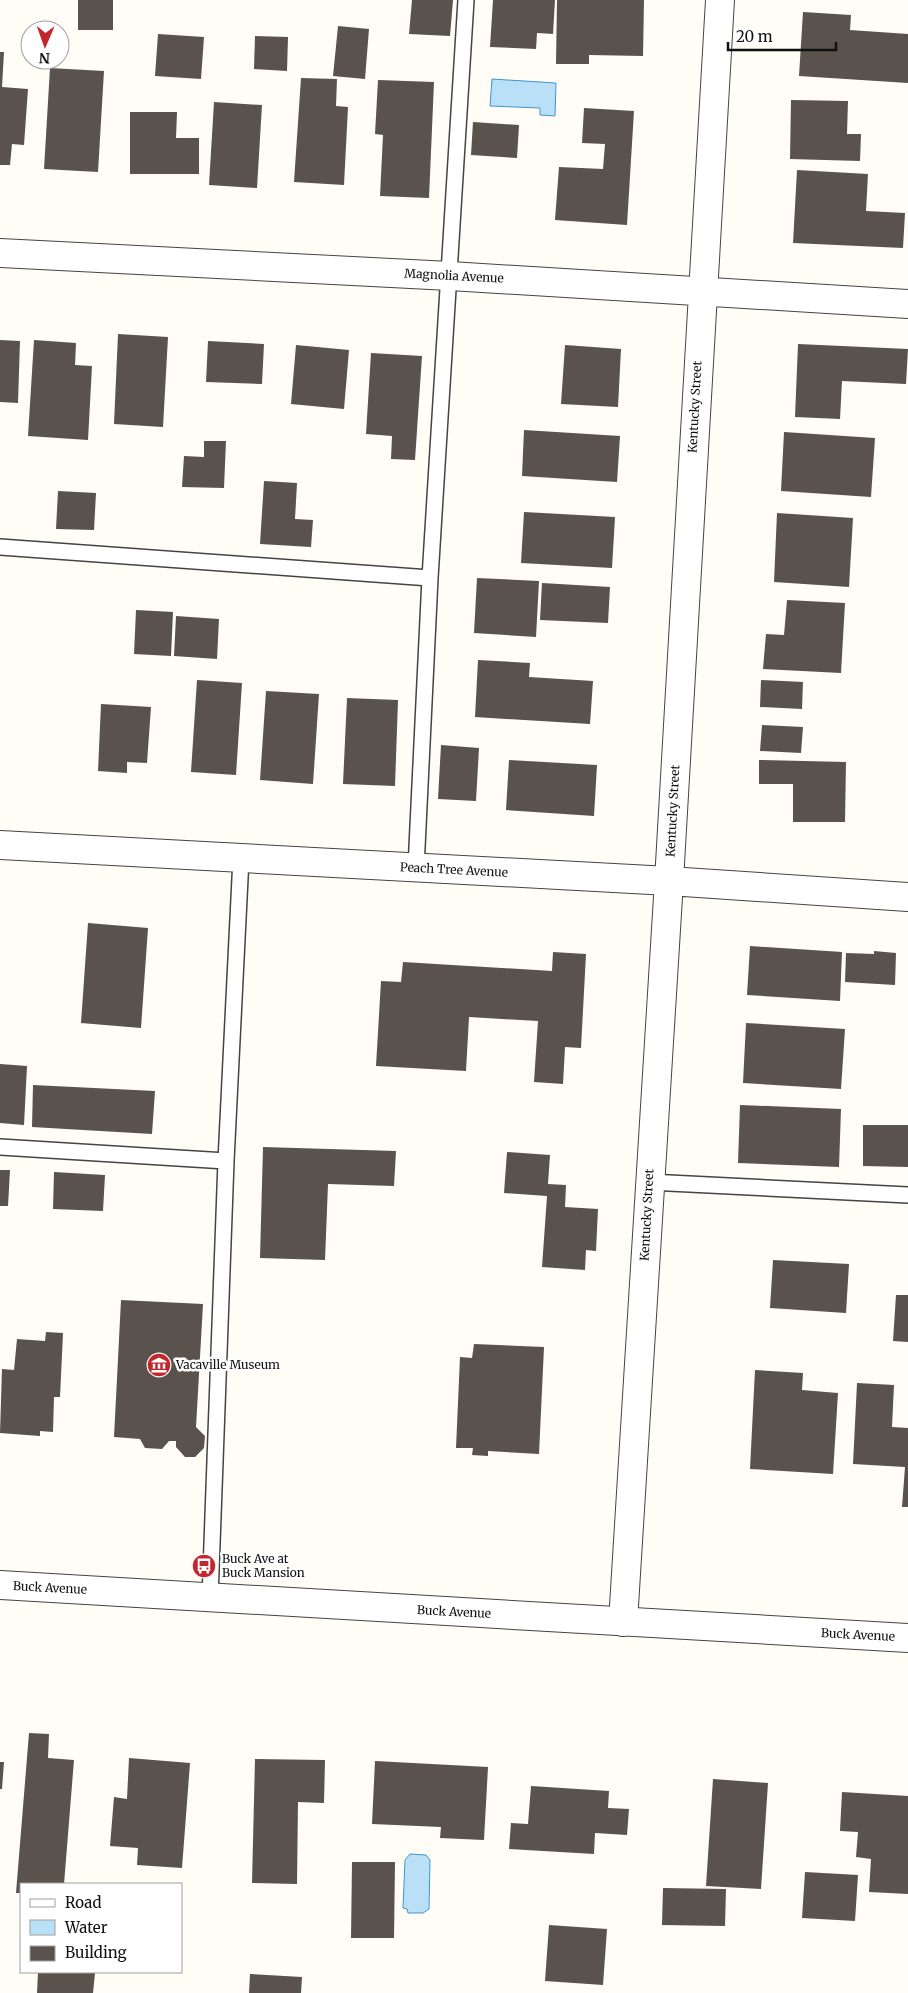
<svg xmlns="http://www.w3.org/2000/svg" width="908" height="1993" viewBox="0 0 908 1993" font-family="Merriweather,serif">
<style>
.water{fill:#b9e0f7;stroke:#3f96cf}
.building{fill:#5a524d}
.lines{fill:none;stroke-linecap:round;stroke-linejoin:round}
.service-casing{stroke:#444;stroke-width:18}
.minor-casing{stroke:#444;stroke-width:30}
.tertiary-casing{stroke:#444;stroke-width:30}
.service{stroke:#fff;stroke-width:15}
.minor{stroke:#fff;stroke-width:28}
.tertiary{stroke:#fff;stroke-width:28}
.labels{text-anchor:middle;stroke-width:5;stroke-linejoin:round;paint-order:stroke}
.street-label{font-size:12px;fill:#111;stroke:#fff}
.poi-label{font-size:12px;fill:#111;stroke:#fff;text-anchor:start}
</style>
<rect width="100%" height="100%" fill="#fffdf5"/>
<path class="water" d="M 492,79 L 556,83 L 555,116 L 540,115 L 540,108 L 490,106 Z
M 410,1854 L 426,1855 L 430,1860 L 429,1909 L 423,1913 L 408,1913 L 407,1909 L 403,1908 L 405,1860 Z"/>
<path class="building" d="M 78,0 L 113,0 L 113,30 L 78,30 Z
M 412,0 L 453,0 L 450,36 L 409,34 Z
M 493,0 L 555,0 L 553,34 L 537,33 L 536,49 L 490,47 Z
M 557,0 L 644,0 L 643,56 L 589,55 L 589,64 L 556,64 Z
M 803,12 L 851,15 L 850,30 L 908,34 L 908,83 L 799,76 Z
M 338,26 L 369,29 L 365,79 L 333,76 Z
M 158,34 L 204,37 L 201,79 L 155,76 Z
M 255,36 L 288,37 L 287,71 L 254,69 Z
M 0,52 L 4,52 L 2,87 L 28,89 L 24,145 L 12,144 L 10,165 L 0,165 Z
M 50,68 L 104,71 L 98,172 L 44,169 Z
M 301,78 L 337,79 L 336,106 L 348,107 L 344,185 L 294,182 Z
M 378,80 L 434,82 L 429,198 L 380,196 L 383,135 L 375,134 Z
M 791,100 L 848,101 L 847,134 L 861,134 L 860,161 L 790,159 Z
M 214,102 L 262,105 L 257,188 L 209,185 Z
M 584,108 L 634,111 L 627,225 L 555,220 L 559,167 L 603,169 L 605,144 L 582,143 Z
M 130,112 L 177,112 L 176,138 L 199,138 L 199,174 L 130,174 Z
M 473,122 L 519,125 L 517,158 L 471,155 Z
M 797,170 L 868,174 L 866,211 L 905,213 L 903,248 L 793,243 Z
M 118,334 L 168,337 L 163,427 L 114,424 Z
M 0,340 L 20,341 L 18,403 L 0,402 Z
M 34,340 L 76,343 L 75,365 L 92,366 L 88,440 L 28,436 Z
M 208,341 L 264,344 L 262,384 L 206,382 Z
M 798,344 L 908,349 L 906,384 L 842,381 L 840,419 L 795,417 Z
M 296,345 L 349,350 L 344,409 L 291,404 Z
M 565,345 L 621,349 L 618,407 L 561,404 Z
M 371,353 L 422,356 L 415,460 L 391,459 L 392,436 L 366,434 Z
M 524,430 L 620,436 L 617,482 L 522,476 Z
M 784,432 L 875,438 L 871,497 L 781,491 Z
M 204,441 L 226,441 L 224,488 L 182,487 L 184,456 L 204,457 Z
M 264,481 L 297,483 L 295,519 L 313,520 L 311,547 L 260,544 Z
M 58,491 L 96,493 L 94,530 L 56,529 Z
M 524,512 L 615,517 L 612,568 L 521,563 Z
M 777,513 L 853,518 L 849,587 L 774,582 Z
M 477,578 L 539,581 L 536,637 L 474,633 Z
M 542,583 L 610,587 L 608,623 L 540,620 Z
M 787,600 L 845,603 L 841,673 L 763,669 L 766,634 L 784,635 Z
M 136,610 L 173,612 L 171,656 L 134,654 Z
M 176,616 L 219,619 L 217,659 L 174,656 Z
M 478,660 L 530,663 L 529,677 L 593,681 L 590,724 L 475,717 Z
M 197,680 L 242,683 L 236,775 L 191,772 Z
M 761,680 L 803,682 L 802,709 L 760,707 Z
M 266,691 L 319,694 L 313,784 L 260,780 Z
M 347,698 L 398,700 L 395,786 L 343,784 Z
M 101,704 L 151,707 L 147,763 L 127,762 L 127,773 L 98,771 Z
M 762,725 L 803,727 L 801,753 L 760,751 Z
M 441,745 L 479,748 L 476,801 L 438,799 Z
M 509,760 L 597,765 L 594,816 L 506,810 Z
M 759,760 L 846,762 L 845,822 L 793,822 L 793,784 L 759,784 Z
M 88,923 L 148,928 L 141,1028 L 81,1023 Z
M 750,946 L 842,952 L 840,1001 L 747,995 Z
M 874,951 L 896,953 L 895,985 L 845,982 L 846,953 L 874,954 Z
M 553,952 L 586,954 L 581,1048 L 565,1047 L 563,1084 L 534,1082 L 538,1021 L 469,1017 L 466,1071 L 376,1066 L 381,981 L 401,982 L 403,962 L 552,971 Z
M 746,1023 L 845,1029 L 841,1089 L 743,1083 Z
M 0,1064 L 27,1066 L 24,1125 L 0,1123 Z
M 33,1085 L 155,1091 L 152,1134 L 32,1127 Z
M 740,1105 L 841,1109 L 839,1167 L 738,1163 Z
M 863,1125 L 908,1125 L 908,1167 L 863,1166 Z
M 263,1147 L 396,1151 L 394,1186 L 328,1184 L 325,1260 L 260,1258 Z
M 507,1152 L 550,1155 L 548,1184 L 566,1185 L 565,1207 L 598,1209 L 596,1251 L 586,1250 L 585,1270 L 542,1267 L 547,1196 L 504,1193 Z
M 0,1170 L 10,1170 L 8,1206 L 0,1206 Z
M 54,1172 L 105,1175 L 103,1211 L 53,1209 Z
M 773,1260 L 849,1264 L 846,1313 L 770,1308 Z
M 896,1295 L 908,1295 L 908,1342 L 893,1341 Z
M 121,1300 L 203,1304 L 196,1427 L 205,1436 L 204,1448 L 195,1457 L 185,1457 L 176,1447 L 176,1441 L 169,1441 L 162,1449 L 145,1448 L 140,1439 L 114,1437 Z
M 46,1332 L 63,1333 L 60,1397 L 54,1397 L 53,1432 L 40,1431 L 40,1436 L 0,1433 L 2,1369 L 14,1370 L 17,1339 L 45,1341 Z
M 474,1344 L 544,1347 L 539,1454 L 488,1451 L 488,1456 L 472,1455 L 473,1448 L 456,1448 L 460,1357 L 472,1358 Z
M 755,1370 L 803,1373 L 802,1390 L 838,1393 L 833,1474 L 750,1469 Z
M 857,1383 L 894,1385 L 892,1427 L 908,1428 L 908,1507 L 902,1507 L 905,1467 L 853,1464 Z
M 29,1733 L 49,1734 L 48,1758 L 74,1760 L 64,1884 L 21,1884 L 21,1893 L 16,1893 Z
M 129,1758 L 190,1763 L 182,1868 L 137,1865 L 138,1848 L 110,1846 L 114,1797 L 127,1799 Z
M 255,1759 L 325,1760 L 324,1803 L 298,1802 L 297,1884 L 252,1883 Z
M 375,1761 L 488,1767 L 484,1840 L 440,1838 L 441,1827 L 372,1824 Z
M 0,1762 L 4,1762 L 2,1789 L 0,1789 Z
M 713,1779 L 768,1783 L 761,1889 L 706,1886 Z
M 531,1786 L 609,1791 L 608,1808 L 629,1809 L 627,1835 L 595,1833 L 594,1854 L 509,1849 L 511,1823 L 528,1824 Z
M 842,1792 L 908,1796 L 908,1894 L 869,1892 L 871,1859 L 856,1857 L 858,1832 L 840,1831 Z
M 352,1862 L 395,1862 L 394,1938 L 351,1938 Z
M 805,1872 L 858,1875 L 855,1921 L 802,1918 Z
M 663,1888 L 726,1889 L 725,1926 L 662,1925 Z
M 549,1925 L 607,1929 L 603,1985 L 545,1981 Z
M 38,1972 L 95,1973 L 93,1993 L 37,1993 Z
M 250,1974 L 302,1977 L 301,1993 L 249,1993 Z"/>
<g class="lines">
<g class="service-casing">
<path id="service" d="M 0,547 L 430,578 L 416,868
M 430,578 L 466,0
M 0,1147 L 226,1161
M 649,1182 L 908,1195
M 210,1598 L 226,1161 L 241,858"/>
</g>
<g class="minor-casing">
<path id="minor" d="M 0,253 L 450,276 L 908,304
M 0,845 L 669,881 L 908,897
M 623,1622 L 669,881 L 720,0"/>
</g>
<g class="tertiary-casing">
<path id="tertiary" d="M 0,1585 L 908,1638"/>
</g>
<use href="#service" class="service"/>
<use href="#minor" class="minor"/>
<use href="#tertiary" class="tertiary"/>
</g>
<defs>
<g id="museum-disc" transform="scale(1.25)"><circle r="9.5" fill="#c4262e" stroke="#fff"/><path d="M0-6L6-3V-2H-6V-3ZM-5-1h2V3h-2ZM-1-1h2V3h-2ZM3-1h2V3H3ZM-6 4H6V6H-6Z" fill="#fff"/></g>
<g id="bus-disc" transform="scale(1.25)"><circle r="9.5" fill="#c4262e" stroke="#fff"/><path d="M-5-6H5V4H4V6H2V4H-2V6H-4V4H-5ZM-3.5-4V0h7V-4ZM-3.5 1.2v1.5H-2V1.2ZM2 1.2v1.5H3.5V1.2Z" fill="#fff"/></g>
</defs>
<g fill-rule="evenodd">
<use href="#museum-disc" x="159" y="1365"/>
<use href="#bus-disc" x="204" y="1566"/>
</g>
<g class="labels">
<g class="street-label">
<text transform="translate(454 276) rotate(3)" y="4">Magnolia Avenue</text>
<text transform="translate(695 407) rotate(-87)" y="4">Kentucky Street</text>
<text transform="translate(673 811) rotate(-87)" y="4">Kentucky Street</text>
<text transform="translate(454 870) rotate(3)" y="4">Peach Tree Avenue</text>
<text transform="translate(647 1215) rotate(-87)" y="4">Kentucky Street</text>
<text transform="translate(50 1588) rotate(3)" y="4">Buck Avenue</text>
<text transform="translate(454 1612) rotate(3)" y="4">Buck Avenue</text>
<text transform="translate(858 1635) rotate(3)" y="4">Buck Avenue</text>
</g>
<g class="poi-label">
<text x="176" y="1369">Vacaville Museum</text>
<text x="222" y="1563">Buck Ave at<tspan x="222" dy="14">Buck Mansion</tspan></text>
</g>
</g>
<rect x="20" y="1883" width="162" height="90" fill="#ffffff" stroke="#a0a0a0"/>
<rect x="30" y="1899" width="25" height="8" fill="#ffffff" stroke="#a0a0a0"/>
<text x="65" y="1908" font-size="15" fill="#111111">Road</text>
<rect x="30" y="1920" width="25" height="15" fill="#b9e0f7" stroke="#a0a0a0"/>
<text x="65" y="1933" font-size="15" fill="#111111">Water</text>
<rect x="30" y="1946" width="25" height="15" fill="#5a524d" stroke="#a0a0a0"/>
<text x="65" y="1958" font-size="15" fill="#111111">Building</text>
<g transform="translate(45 45) rotate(182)"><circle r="24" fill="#ffffff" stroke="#a0a0a0"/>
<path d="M0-4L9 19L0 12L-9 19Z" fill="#c4262e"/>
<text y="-8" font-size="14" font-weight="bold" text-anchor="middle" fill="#111111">N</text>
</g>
<path d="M728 42v8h108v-8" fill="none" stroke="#111111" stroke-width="2.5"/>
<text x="736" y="42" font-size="15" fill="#111111" stroke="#ffffff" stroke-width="4" paint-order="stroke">20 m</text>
</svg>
